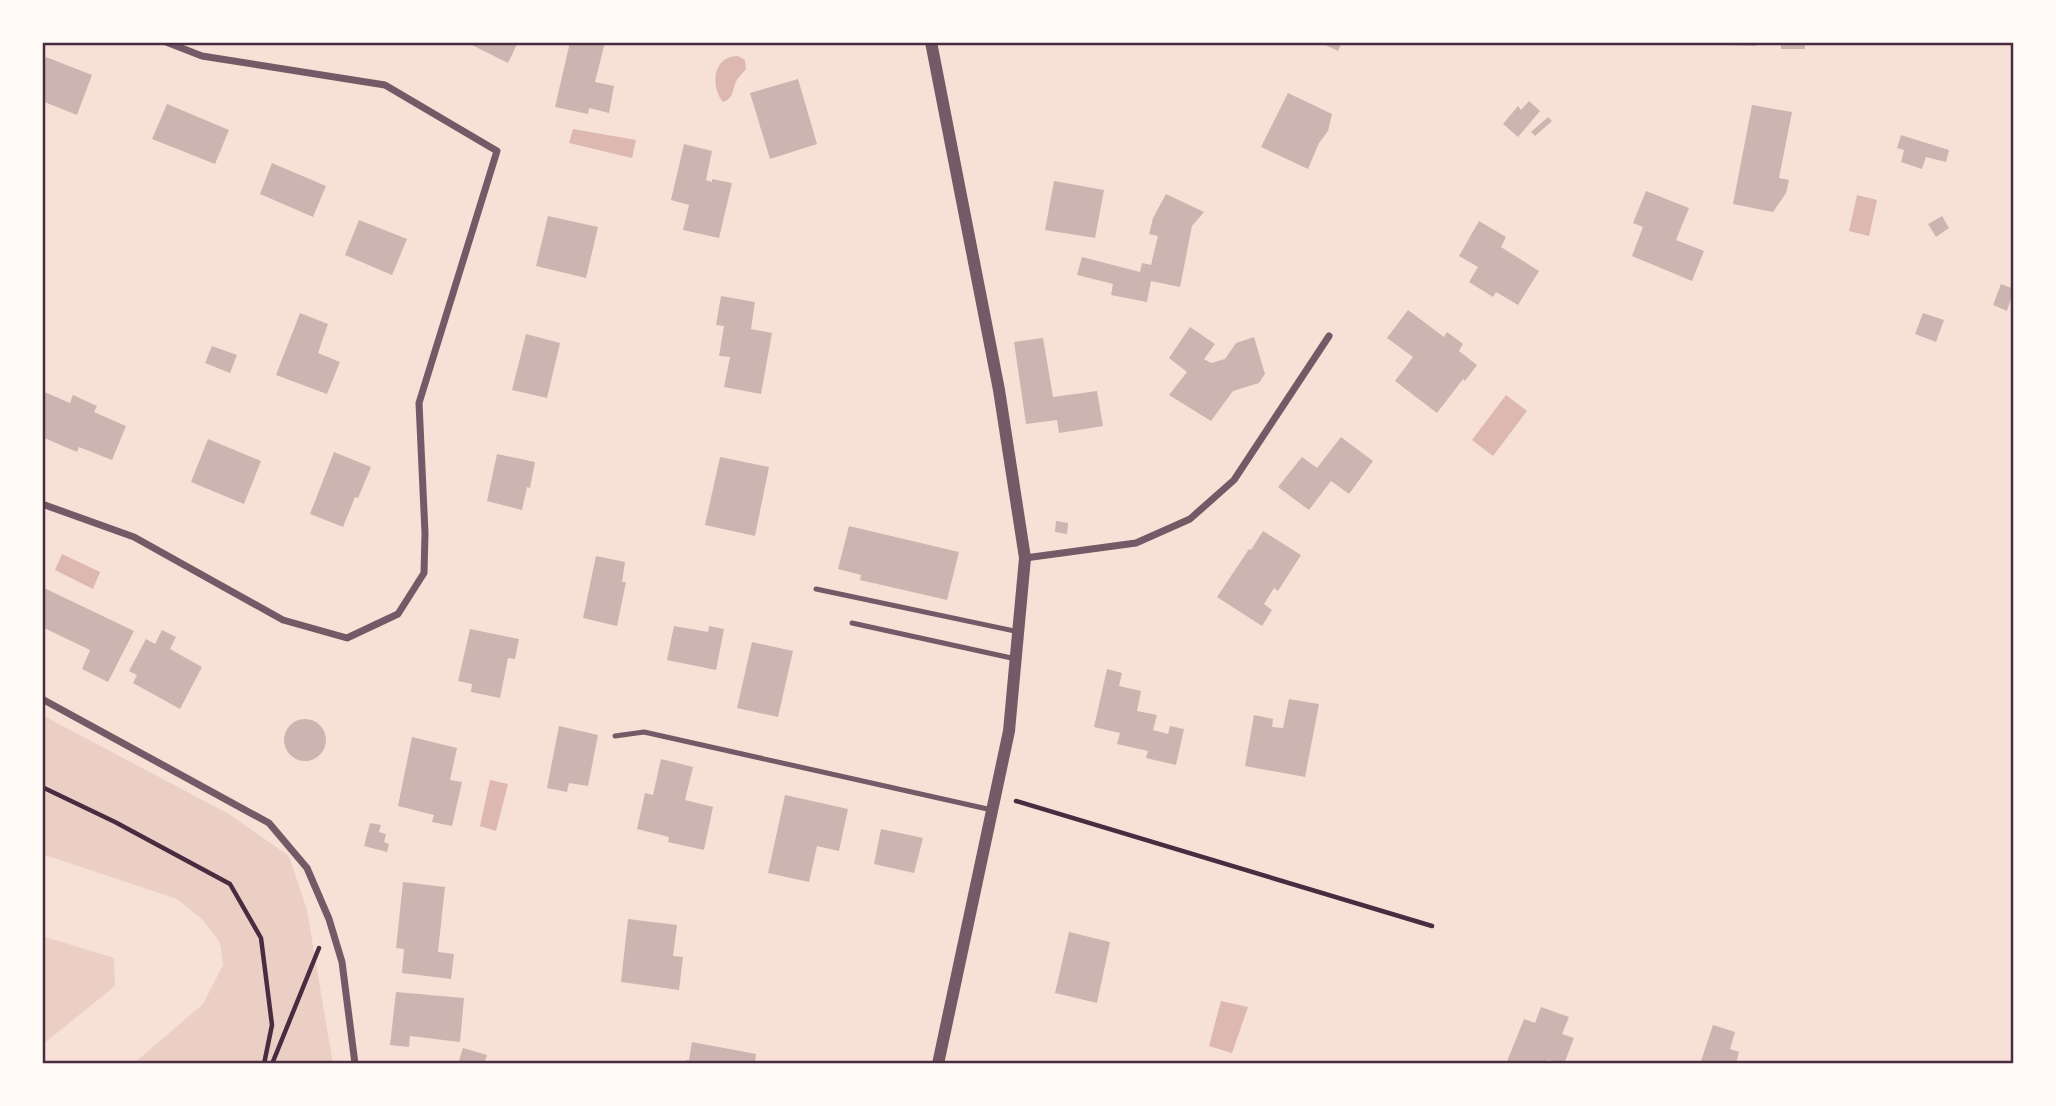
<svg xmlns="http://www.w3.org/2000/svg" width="2056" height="1106" viewBox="0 0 2056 1106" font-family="Rubik,sans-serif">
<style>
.green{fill:#ebcfc5}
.water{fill:#dcb8b0}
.building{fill:#ccb4b1}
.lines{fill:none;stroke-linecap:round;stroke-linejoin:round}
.path{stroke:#4a2c40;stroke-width:4.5}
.service{stroke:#755966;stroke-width:5}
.minor{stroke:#755966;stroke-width:7}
.tertiary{stroke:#755966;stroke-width:12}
.neatline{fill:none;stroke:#4a2c40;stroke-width:2.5}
</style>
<rect width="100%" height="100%" fill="#f7e1d7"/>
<path class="green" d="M 42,715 L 229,814 L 289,856 L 307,910 L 333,1064 L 133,1064 L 203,1004 L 223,965 L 220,943 L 203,920 L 177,899 L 42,854 Z
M 42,936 L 114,958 L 115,986 L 42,1045 Z"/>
<path class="water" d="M 738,56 L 745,60 L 746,69 C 743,73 737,78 735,84 C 732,93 733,98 723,102 C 710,86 713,56 738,56 Z
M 573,129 L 636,140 L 632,158 L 569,143 Z
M 1857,195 L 1877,200 L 1869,236 L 1849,231 Z
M 1506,395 L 1527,411 L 1493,456 L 1472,440 Z
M 62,554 L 100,572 L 93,589 L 55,570 Z
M 490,780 L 508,784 L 496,831 L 480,826 Z
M 1221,1001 L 1248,1007 L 1232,1053 L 1209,1046 Z"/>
<path class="building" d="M 466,42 L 518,42 L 508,63 Z
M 570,42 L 605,42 L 595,82 L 614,86 L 609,113 L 589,108 L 588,114 L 555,107 Z
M 1319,42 L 1342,42 L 1338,51 Z
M 1724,42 L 1756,42 L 1756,46 L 1724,45 Z
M 1781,42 L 1805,42 L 1805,49 L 1781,49 Z
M 46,57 L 92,75 L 77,115 L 42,101 L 42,68 Z
M 798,79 L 817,144 L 770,159 L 750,93 Z
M 1288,93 L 1332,114 L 1328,131 L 1319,143 L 1308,169 L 1261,147 Z
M 1529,101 L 1540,111 L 1518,137 L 1503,124 L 1518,106 L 1521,110 Z
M 167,104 L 229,130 L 215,164 L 152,139 Z
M 1752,105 L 1792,112 L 1779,178 L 1789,180 L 1786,193 L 1773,212 L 1733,204 Z
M 1548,117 L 1552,121 L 1535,136 L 1531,132 Z
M 1901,135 L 1949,150 L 1946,162 L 1926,157 L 1922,169 L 1901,162 L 1904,150 L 1897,148 Z
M 684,144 L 712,151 L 706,180 L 712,182 L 712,179 L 732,183 L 719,238 L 683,230 L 689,205 L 671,200 Z
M 272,163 L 326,186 L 313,217 L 260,194 Z
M 1054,181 L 1104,190 L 1095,238 L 1045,230 Z
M 1646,191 L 1689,208 L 1676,240 L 1704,251 L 1692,281 L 1632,256 L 1643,227 L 1633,223 Z
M 1166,194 L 1204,212 L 1192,226 L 1180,287 L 1151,281 L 1147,302 L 1111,295 L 1113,284 L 1077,275 L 1082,257 L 1140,272 L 1142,263 L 1151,265 L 1158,236 L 1149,234 L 1153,218 Z
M 548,216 L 598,227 L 586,278 L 536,266 Z
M 1942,216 L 1949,228 L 1936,237 L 1928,224 Z
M 359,220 L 407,239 L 392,275 L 345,255 Z
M 1479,221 L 1506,237 L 1501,247 L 1539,271 L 1518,305 L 1496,292 L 1493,297 L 1469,282 L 1478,267 L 1459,256 Z
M 2001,284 L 2014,289 L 2007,311 L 1993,305 Z
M 721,296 L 755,302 L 751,329 L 772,333 L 761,394 L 724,387 L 730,357 L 719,356 L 724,326 L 716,325 Z
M 1408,310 L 1444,337 L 1447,332 L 1463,344 L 1459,351 L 1477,365 L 1465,381 L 1463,379 L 1437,413 L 1395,381 L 1413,357 L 1387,338 Z
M 300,313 L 328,324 L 318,353 L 340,362 L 327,394 L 276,375 Z
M 1923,313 L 1944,320 L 1936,342 L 1915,334 Z
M 1190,327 L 1215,344 L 1204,359 L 1211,363 L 1225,359 L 1236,343 L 1254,337 L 1265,374 L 1259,383 L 1233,391 L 1211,421 L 1169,395 L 1187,372 L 1169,358 Z
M 526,334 L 560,343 L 547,398 L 512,390 Z
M 1043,338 L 1053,397 L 1097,391 L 1103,426 L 1059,433 L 1057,420 L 1026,424 L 1014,342 Z
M 212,346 L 237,355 L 230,373 L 205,363 Z
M 42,391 L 70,403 L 73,395 L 97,406 L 94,412 L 126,426 L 112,460 L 79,447 L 77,452 L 42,437 Z
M 1341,437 L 1373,461 L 1349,494 L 1331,481 L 1309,510 L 1278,487 L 1302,457 L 1317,468 Z
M 208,439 L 261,461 L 244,504 L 191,482 Z
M 334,452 L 371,467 L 358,498 L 355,497 L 343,527 L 310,514 Z
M 497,454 L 535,462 L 530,488 L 527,487 L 522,510 L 487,501 Z
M 720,457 L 769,467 L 755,536 L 705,525 Z
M 1056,521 L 1068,523 L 1067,534 L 1055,532 Z
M 849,526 L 959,552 L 947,600 L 860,580 L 861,575 L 838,569 Z
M 1263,531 L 1301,555 L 1278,591 L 1274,588 L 1264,604 L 1272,610 L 1262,626 L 1217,597 L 1249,549 L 1251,550 Z
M 596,556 L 625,562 L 622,582 L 626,582 L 617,626 L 583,618 Z
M 42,587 L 134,631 L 108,682 L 82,669 L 90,650 L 42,627 Z
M 674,626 L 708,632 L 709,626 L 724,629 L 716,670 L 667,660 Z
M 470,629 L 519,639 L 515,659 L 508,658 L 500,698 L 471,692 L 472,684 L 458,681 Z
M 162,630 L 176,637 L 170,649 L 202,667 L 180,709 L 133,683 L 137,675 L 129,671 L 146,639 L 155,644 Z
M 752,642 L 793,651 L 778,717 L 737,708 Z
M 1107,669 L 1122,673 L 1119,686 L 1141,691 L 1137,711 L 1157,715 L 1153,730 L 1168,734 L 1170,726 L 1184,729 L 1176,765 L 1146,758 L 1148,751 L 1117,744 L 1120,733 L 1094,727 Z
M 1289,699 L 1319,704 L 1305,777 L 1245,766 L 1254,715 L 1273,719 L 1272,727 L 1283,728 Z
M284 740a21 21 0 1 1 42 0a21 21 0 1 1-42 0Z
M 559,726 L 598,735 L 588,786 L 569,783 L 567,792 L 547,788 Z
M 412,737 L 457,748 L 450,780 L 462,782 L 452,826 L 432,822 L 434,815 L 398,806 Z
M 661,759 L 693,767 L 685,800 L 713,807 L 704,850 L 668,842 L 669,837 L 637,829 L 645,793 L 653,795 Z
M 785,795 L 848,809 L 839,851 L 817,846 L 809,882 L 768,873 Z
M 370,823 L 381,825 L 379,832 L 386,834 L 384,842 L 389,844 L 387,852 L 364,846 Z
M 881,829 L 923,838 L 914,873 L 874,864 Z
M 403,882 L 445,887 L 438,952 L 454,954 L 451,979 L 402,973 L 404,949 L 396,948 Z
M 628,919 L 677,925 L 673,956 L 683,957 L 679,990 L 621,982 Z
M 1069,932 L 1110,942 L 1097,1003 L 1055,993 Z
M 396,992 L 464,998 L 460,1042 L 410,1036 L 409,1047 L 390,1045 Z
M 1541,1007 L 1569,1017 L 1562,1034 L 1574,1038 L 1564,1064 L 1548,1060 L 1546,1064 L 1506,1064 L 1524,1019 L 1535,1023 Z
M 1713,1025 L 1735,1032 L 1730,1049 L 1739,1052 L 1736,1064 L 1700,1064 Z
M 692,1042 L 756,1054 L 755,1064 L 685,1064 L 686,1060 L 689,1060 Z
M 463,1048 L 487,1055 L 484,1064 L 458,1064 Z"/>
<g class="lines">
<path class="path" d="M 42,787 L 115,822 L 230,884 L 261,938 L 272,1025 L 264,1064
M 1016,801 L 1432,926
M 272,1064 L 319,948"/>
<path class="service" d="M 816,589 L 1019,632
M 852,623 L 1016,659
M 615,736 L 644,732 L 992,810"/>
<path class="minor" d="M 42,504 L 134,537 L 283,620 L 347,638 L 398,614 L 424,573 L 425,533 L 419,403 L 497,151 L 385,85 L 202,56 L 166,42
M 1025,558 L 1136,543 L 1190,519 L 1234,480 L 1329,336
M 42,699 L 269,823 L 307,868 L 329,919 L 342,962 L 355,1064"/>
<path class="tertiary" d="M 931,42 L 999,390 L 1025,558 L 1009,731 L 938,1064"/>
</g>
<rect width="2056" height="1106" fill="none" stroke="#fffaf5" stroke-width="88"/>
<rect x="44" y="44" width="1968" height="1018" class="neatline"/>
</svg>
